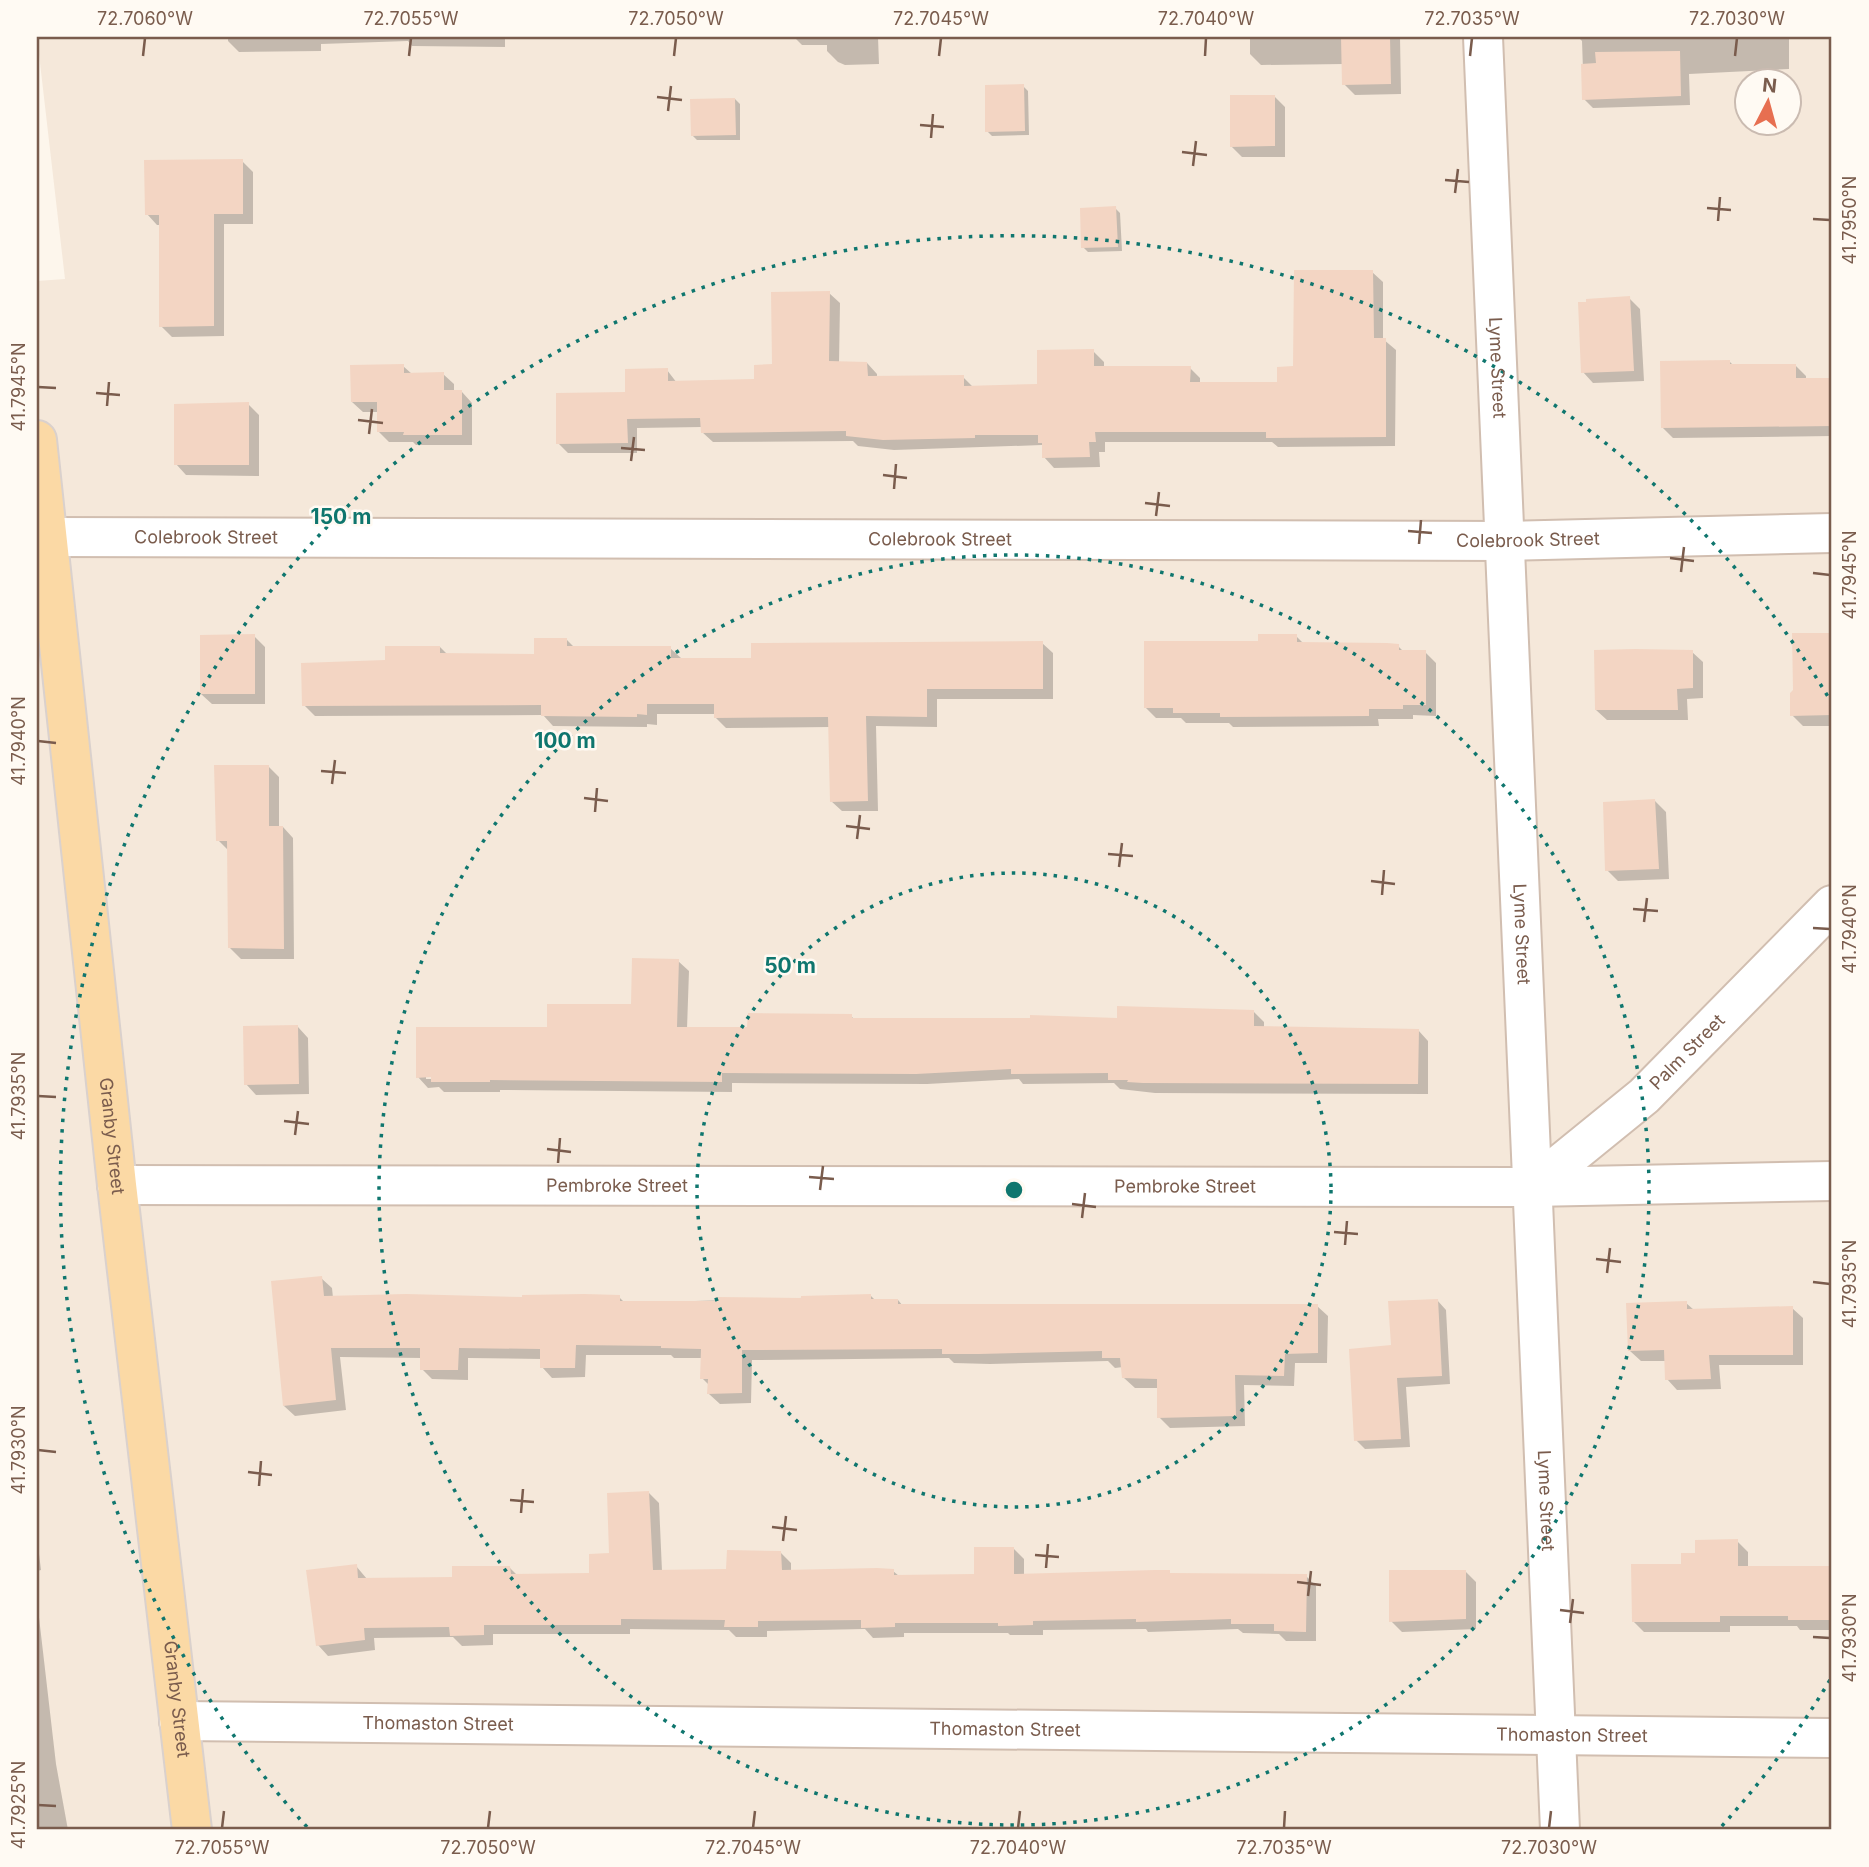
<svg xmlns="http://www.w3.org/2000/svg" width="1869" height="1867" viewBox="0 0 1869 1867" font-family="Inter,sans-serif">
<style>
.residential{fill:#f5e8da;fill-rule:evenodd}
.shadow{fill:#0003;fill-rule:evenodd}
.building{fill:#f3d5c3}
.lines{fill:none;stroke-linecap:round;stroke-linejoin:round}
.minor-casing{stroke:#d1beb0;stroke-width:42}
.major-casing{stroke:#dad1cd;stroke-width:42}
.minor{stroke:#fff;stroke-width:38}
.major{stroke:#fbd9a5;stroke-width:38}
.ticks{fill:none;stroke:#7a5c4d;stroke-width:2.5}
.ring{fill:none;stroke:#0f766e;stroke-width:3.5;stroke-dasharray:3.5 7}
.labels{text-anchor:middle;stroke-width:5;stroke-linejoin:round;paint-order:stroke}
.street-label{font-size:18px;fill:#7a5c4d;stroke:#fffaf3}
.centre{fill:#0f766e;stroke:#fffaf3;stroke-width:3.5}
.ring-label{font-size:21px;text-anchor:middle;font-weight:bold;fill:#0f766e;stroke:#fffaf3;stroke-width:5;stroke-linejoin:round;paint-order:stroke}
.neatline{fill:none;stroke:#7a5c4d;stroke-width:2.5}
.ticks-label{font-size:18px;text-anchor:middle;fill:#7a5c4d}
</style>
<rect width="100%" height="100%" fill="#fdf6ec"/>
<path class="residential" d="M 37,37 L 1832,37 L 1832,1830 L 37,1830 L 37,281 L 65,279 ZM 1746,80 L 1788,80 L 1788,122 L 1746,122 Z"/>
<path class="shadow" d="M 228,37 L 505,37 L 505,47 L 412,46 L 408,41 L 321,44 L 321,51 L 239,52 L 228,41 Z
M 579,37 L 631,37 L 581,38 Z
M 794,37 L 878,37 L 879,64 L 845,65 L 838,62 L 827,51 L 827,45 L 802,45 Z
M 1250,37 L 1400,37 L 1401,94 L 1355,95 L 1344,84 L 1344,64 L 1261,65 L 1250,54 Z
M 1578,37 L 1789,37 L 1789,69 L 1689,74 L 1690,105 L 1593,108 L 1584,99 L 1582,41 Z
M 1023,86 L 1028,91 L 1029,135 L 992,136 L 987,131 Z
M 1274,96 L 1285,107 L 1285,157 L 1242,157 L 1231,146 Z
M 735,99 L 740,104 L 740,140 L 697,140 L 692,135 Z
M 242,161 L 253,172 L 253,224 L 224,224 L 224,336 L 172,337 L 161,326 L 161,225 L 157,225 L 147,214 Z
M 1115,208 L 1120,213 L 1122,251 L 1088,252 L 1083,247 Z
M 1372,272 L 1383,282 L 1383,339 L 1396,350 L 1395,446 L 1278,447 L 1272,442 L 1105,442 L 1105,452 L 1099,452 L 1100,467 L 1054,468 L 1044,457 L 1042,445 L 894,450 L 858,446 L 853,441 L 713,442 L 702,432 L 702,427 L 637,428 L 637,453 L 568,453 L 558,443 L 627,393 L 667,370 L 677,383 L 756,381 L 773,366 L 829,293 L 840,303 L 839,363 L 867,363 L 877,374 L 877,378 L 963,377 L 974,388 L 1039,386 L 1093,351 L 1104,362 L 1104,367 L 1190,368 L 1200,378 L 1200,384 L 1279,384 L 1295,368 Z
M 1629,298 L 1640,309 L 1644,381 L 1593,383 L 1583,372 Z
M 1730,362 L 1734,366 L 1795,365 L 1806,376 L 1806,380 L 1832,379 L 1832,436 L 1673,438 L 1662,427 Z
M 403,366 L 412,374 L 443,374 L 454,384 L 454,392 L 462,392 L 472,403 L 472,445 L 416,445 L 413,442 L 389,442 L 378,431 L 378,412 L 363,412 L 352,402 Z
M 248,404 L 259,415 L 259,476 L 186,475 L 176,464 Z
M 1794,635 L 1832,635 L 1832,726 L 1803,726 L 1792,715 L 1794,691 Z
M 254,636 L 265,647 L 265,704 L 212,704 L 201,694 Z
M 1296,636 L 1304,644 L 1398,646 L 1404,652 L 1425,652 L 1436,663 L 1436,716 L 1413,715 L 1413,719 L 1378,719 L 1379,726 L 1233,727 L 1229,723 L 1186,723 L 1181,718 L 1156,718 L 1145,707 L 1260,642 Z
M 567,640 L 574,647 L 670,648 L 681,658 L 752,660 L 1042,643 L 1053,653 L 1053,699 L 937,699 L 937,727 L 876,726 L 878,811 L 842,811 L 831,801 L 830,727 L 726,728 L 715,717 L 715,714 L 657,714 L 657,725 L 647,724 L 647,727 L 553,726 L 543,715 L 315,716 L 304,705 L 387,662 L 440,647 L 448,655 L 536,655 Z
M 1692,652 L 1703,662 L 1703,698 L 1687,699 L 1688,720 L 1607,720 L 1596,710 Z
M 268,766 L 279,777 L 279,827 L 283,827 L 293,838 L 294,959 L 241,959 L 230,948 L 229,851 L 218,840 Z
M 1655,801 L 1666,812 L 1669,879 L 1618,881 L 1607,870 Z
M 678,961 L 689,971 L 687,1029 L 749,1029 L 851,1016 L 855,1020 L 1119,1019 L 1253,1011 L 1264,1022 L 1264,1028 L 1418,1030 L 1428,1041 L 1428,1094 L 1155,1093 L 1120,1089 L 1114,1083 L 1023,1084 L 1019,1079 L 927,1084 L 732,1083 L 732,1092 L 500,1090 L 500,1092 L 444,1092 L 439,1087 L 428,1088 L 418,1077 L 549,1028 L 633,1006 ZM 426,1076 L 440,1079 L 426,1079 Z
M 298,1027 L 308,1038 L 309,1094 L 256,1095 L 246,1084 Z
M 321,1278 L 332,1288 L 333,1298 L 524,1299 L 619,1297 L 625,1303 L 871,1296 L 875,1300 L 898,1300 L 903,1306 L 1317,1306 L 1328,1316 L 1327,1363 L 1295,1363 L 1294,1386 L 1244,1385 L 1245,1426 L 1170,1428 L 1159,1417 L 1159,1388 L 1135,1388 L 1124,1378 L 1123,1367 L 1115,1368 L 1108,1361 L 990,1364 L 954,1363 L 949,1358 L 752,1360 L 751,1403 L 720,1404 L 709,1394 L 709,1385 L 702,1378 L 702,1358 L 674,1358 L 671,1355 L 586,1355 L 585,1377 L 552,1378 L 542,1367 L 542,1359 L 468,1358 L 468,1380 L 432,1379 L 422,1369 L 422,1358 L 340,1357 L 346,1410 L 295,1416 L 284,1406 Z
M 1437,1300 L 1446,1310 L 1450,1384 L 1406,1387 L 1410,1447 L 1365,1449 L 1356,1440 L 1392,1347 Z
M 1686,1303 L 1694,1310 L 1792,1308 L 1803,1318 L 1803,1365 L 1719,1365 L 1721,1389 L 1677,1390 L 1667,1379 L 1666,1361 L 1641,1361 L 1630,1351 Z
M 649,1493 L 659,1503 L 662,1571 L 728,1571 L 781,1553 L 791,1563 L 791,1571 L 893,1571 L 899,1576 L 976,1576 L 1014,1549 L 1024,1559 L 1024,1575 L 1306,1576 L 1316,1586 L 1316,1641 L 1286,1641 L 1279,1634 L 1243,1633 L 1238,1629 L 1148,1632 L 1146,1629 L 1043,1630 L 1043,1635 L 1010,1635 L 1008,1633 L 904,1633 L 904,1637 L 873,1638 L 865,1629 L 767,1631 L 767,1637 L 736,1637 L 729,1630 L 630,1629 L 630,1634 L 493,1634 L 493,1645 L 462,1646 L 453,1637 L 374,1638 L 375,1650 L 328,1656 L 318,1645 L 356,1566 L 367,1579 L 454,1579 L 510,1568 L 517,1575 L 591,1575 L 611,1555 Z
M 37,1538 L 41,1570 L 37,1571 Z
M 1737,1541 L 1748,1552 L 1748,1568 L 1832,1568 L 1832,1630 L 1800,1630 L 1797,1626 L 1730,1626 L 1730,1632 L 1644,1632 L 1633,1621 L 1683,1566 L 1697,1555 Z
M 1465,1571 L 1476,1582 L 1476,1629 L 1402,1632 L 1391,1621 Z
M 37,1600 L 56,1764 L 68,1830 L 37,1830 Z
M 413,1829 L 414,1830 L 339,1830 Z"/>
<path class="building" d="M 1341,37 L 1390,37 L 1391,84 L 1342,85 Z
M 1680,51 L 1681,96 L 1582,100 L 1581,64 L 1596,63 L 1595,52 Z
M 1024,84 L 1025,131 L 985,132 L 985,85 Z
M 1230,95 L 1275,95 L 1275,146 L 1230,147 Z
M 735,98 L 736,135 L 691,136 L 690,99 Z
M 243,159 L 243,214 L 214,214 L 214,326 L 159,327 L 159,215 L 145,215 L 144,160 Z
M 1116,206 L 1118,247 L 1081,248 L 1080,208 Z
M 1294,270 L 1373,270 L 1374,338 L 1386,338 L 1386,437 L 1266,438 L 1266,432 L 1095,432 L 1096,442 L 1089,442 L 1090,457 L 1042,458 L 1042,443 L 1038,443 L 1038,435 L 975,435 L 975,438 L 883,440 L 846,436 L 846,431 L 701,433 L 700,418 L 627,419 L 628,443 L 556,444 L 556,393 L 625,392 L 625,369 L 668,368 L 668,381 L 754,379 L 754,365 L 772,364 L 771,292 L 830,291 L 829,361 L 867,362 L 868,376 L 964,375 L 964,386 L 1037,384 L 1037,350 L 1094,349 L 1094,366 L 1191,366 L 1190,382 L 1277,382 L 1277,367 L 1293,366 Z
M 1630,296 L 1634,371 L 1581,373 L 1578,302 L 1586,302 L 1586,299 Z
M 1730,360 L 1730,364 L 1796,364 L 1796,378 L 1832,378 L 1832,426 L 1661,428 L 1660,361 Z
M 404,364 L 404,373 L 444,372 L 444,390 L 462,390 L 462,435 L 403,435 L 404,432 L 377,432 L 377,402 L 351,402 L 350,365 Z
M 249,402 L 249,465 L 174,465 L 174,404 Z
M 1792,633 L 1832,633 L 1832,715 L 1790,716 L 1790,693 L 1793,690 Z
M 255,634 L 255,694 L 200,694 L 200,635 Z
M 1258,634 L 1297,634 L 1297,642 L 1387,643 L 1399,644 L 1399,650 L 1426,650 L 1426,705 L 1403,705 L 1403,709 L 1369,709 L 1369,716 L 1220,717 L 1220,713 L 1173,713 L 1173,708 L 1144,708 L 1144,641 L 1258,641 Z
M 534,638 L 567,638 L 567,646 L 671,646 L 671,658 L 751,658 L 751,643 L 1043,641 L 1043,689 L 927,689 L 927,717 L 866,716 L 868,801 L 830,802 L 828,717 L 714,718 L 714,704 L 647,704 L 647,715 L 637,714 L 637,717 L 541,716 L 541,705 L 302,706 L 301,663 L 385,660 L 385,646 L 440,646 L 440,653 L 534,654 Z
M 1635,649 L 1693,650 L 1693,688 L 1677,689 L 1678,710 L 1595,710 L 1594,650 Z
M 214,765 L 269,765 L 269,826 L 283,826 L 284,949 L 228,948 L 227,841 L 216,841 Z
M 1655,799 L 1659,869 L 1605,871 L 1603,802 Z
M 632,958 L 679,959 L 677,1027 L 747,1027 L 748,1013 L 852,1014 L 852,1018 L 1030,1018 L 1030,1015 L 1117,1018 L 1117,1006 L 1254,1010 L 1254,1026 L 1419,1029 L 1418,1084 L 1143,1083 L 1127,1082 L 1128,1080 L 1108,1080 L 1108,1073 L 1011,1074 L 1011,1069 L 916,1074 L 722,1073 L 722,1082 L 490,1080 L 490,1082 L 431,1082 L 431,1077 L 416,1078 L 416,1027 L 547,1027 L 547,1004 L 631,1004 Z
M 298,1025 L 299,1084 L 244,1085 L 243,1026 Z
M 322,1276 L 324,1296 L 406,1294 L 522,1297 L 522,1295 L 584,1294 L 620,1295 L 620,1301 L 716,1301 L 715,1297 L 801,1298 L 801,1296 L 871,1294 L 871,1299 L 898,1299 L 898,1304 L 1318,1304 L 1318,1353 L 1285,1354 L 1284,1376 L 1235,1375 L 1236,1416 L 1157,1418 L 1157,1379 L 1122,1378 L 1120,1358 L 1102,1358 L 1102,1351 L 979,1354 L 942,1354 L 942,1349 L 742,1350 L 742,1393 L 707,1394 L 708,1379 L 700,1379 L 701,1349 L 661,1348 L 661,1346 L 576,1345 L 575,1368 L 540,1368 L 540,1349 L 459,1348 L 458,1370 L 420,1370 L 420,1348 L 331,1348 L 336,1400 L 283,1406 L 271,1281 Z
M 1438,1299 L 1442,1376 L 1397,1378 L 1401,1439 L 1354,1441 L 1349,1349 L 1391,1345 L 1388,1301 Z
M 1687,1301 L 1687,1309 L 1793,1306 L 1793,1355 L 1709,1355 L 1711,1379 L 1665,1380 L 1664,1350 L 1628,1351 L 1626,1303 Z
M 649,1491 L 653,1570 L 726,1569 L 727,1550 L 781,1551 L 782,1570 L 877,1568 L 894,1569 L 894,1575 L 974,1574 L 974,1547 L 1014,1547 L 1014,1574 L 1155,1570 L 1170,1570 L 1170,1573 L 1307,1574 L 1306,1632 L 1274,1631 L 1274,1624 L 1231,1624 L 1231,1619 L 1136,1622 L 1136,1619 L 1033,1621 L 1033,1625 L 998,1626 L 998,1623 L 895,1623 L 895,1627 L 861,1628 L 861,1620 L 758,1621 L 758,1627 L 724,1627 L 725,1620 L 621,1619 L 621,1625 L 484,1625 L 484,1635 L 450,1636 L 449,1627 L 364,1628 L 365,1640 L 316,1646 L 306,1570 L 357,1564 L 358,1578 L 452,1577 L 452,1566 L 510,1566 L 511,1574 L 589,1573 L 589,1554 L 609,1553 L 607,1493 Z
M 1738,1539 L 1738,1566 L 1832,1566 L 1832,1620 L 1788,1620 L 1788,1616 L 1720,1616 L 1720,1622 L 1632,1622 L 1631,1564 L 1681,1564 L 1681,1553 L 1695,1553 L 1695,1540 Z
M 1389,1570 L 1466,1570 L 1466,1619 L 1389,1622 Z"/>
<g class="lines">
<g class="minor-casing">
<g id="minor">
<path id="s1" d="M 1483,37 L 1560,1830"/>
<path id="s2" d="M 48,537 L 1505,541 L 1832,533"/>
<path id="s3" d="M 117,1185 L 1532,1187 L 1832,1181"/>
<path id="s4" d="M 1532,1187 L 1644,1096 L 1832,905"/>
<path id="s5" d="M 179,1721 L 1832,1738"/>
</g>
</g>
<g class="major-casing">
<g id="major">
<path id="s6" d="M 37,440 L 117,1185 L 192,1830"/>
</g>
</g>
<use href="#minor" class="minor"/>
<use href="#major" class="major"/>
</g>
<path class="ticks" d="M 143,56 L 145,38M 409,56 L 411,38M 674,56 L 676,38M 939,56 L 941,38M 1205,56 L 1206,38M 1470,56 L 1472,38M 1735,56 L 1737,38M 657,97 L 682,100M 668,111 L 671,86M 920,125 L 944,127M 931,138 L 933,114M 1182,152 L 1207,155M 1193,166 L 1196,141M 1445,180 L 1469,182M 1455,193 L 1458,169M 1707,208 L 1731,210M 1813,219 L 1830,220M 1718,221 L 1720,197M 38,387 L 56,388M 96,393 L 120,395M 107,406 L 109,382M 358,420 L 383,423M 369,434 L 372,409M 621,448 L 645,450M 631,461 L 634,437M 883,475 L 907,478M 894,489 L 896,464M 1145,503 L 1170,506M 1156,516 L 1159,492M 1408,531 L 1432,533M 1419,544 L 1421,520M 1670,558 L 1694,561M 1681,572 L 1684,547M 1813,573 L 1830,575M 38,741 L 56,743M 321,771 L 346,773M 332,784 L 335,760M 584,798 L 608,801M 595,812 L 597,788M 846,826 L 870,829M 857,839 L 860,815M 1108,854 L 1133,856M 1119,867 L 1122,843M 1371,881 L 1395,884M 1382,895 L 1384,870M 1633,909 L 1658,911M 1644,922 L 1647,898M 1813,928 L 1830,929M 38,1096 L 56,1097M 284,1121 L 309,1124M 295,1135 L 298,1111M 547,1149 L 571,1152M 558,1163 L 560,1138M 809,1177 L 834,1179M 820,1190 L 823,1166M 1072,1204 L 1096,1207M 1082,1218 L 1085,1193M 1334,1232 L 1358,1234M 1345,1245 L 1347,1221M 1596,1259 L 1621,1262M 1607,1273 L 1610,1248M 1813,1282 L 1830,1284M 38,1450 L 56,1452M 248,1472 L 272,1475M 259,1486 L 261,1461M 510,1500 L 534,1502M 521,1513 L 523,1489M 772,1527 L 797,1530M 783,1541 L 786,1516M 1035,1555 L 1059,1557M 1046,1568 L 1048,1544M 1297,1582 L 1321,1585M 1308,1596 L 1311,1571M 1560,1610 L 1584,1613M 1570,1623 L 1573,1599M 1813,1637 L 1830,1638M 38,1805 L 56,1806M 222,1828 L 224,1811M 488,1828 L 490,1811M 753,1828 L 755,1811M 1018,1828 L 1020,1811M 1284,1828 L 1285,1811M 1549,1828 L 1551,1811"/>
<g class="ring">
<circle cx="1014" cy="1190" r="317"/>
<circle cx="1014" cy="1190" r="635"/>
<path d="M1830 1680A952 952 0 0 1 1721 1827M307 1827A952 952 0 1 1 1830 700"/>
</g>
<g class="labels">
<g class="street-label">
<text dy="6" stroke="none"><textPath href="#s1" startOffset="331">Lyme Street</textPath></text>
<text dy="6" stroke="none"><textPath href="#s2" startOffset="158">Colebrook Street</textPath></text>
<text dy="6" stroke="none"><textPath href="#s2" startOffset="1480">Colebrook Street</textPath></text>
<text dy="6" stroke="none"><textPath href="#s2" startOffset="892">Colebrook Street</textPath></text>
<text dy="6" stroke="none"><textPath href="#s1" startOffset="898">Lyme Street</textPath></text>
<text dy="6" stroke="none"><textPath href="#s4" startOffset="206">Palm Street</textPath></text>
<text dy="6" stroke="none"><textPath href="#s6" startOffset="700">Granby Street</textPath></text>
<text dy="6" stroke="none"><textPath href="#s3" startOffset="500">Pembroke Street</textPath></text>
<text dy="6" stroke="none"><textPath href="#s3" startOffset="1068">Pembroke Street</textPath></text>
<text dy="6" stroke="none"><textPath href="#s1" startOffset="1465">Lyme Street</textPath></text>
<text dy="6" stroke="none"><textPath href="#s6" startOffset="1267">Granby Street</textPath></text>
<text dy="6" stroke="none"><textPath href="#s5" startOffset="259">Thomaston Street</textPath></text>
<text dy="6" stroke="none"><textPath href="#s5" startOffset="826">Thomaston Street</textPath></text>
<text dy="6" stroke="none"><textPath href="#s5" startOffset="1393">Thomaston Street</textPath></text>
</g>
</g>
<circle cx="1014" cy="1190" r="10" class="centre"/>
<g class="ring-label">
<text x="341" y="524">150 m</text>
<text x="565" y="748">100 m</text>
<text x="790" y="973">50 m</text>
</g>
<rect width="1869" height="1867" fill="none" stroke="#fffaf3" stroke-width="77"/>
<g transform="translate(1768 102) rotate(6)"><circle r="33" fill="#fffaf3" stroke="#cabbb1" stroke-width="2"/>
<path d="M0-5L12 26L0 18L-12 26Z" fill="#e76f51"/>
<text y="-10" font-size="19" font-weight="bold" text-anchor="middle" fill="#7a5c4d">N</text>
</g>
<rect x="38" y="38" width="1792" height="1790" class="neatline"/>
<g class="ticks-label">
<text x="145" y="25">72.7060°W</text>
<text x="411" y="25">72.7055°W</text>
<text x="676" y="25">72.7050°W</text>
<text x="941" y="25">72.7045°W</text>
<text x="1206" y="25">72.7040°W</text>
<text x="1472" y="25">72.7035°W</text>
<text x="1737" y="25">72.7030°W</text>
<text transform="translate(1850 220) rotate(-90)" y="6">41.7950°N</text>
<text transform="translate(19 387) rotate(-90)" y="6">41.7945°N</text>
<text transform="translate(1850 575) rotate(-90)" y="6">41.7945°N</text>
<text transform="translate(19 741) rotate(-90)" y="6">41.7940°N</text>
<text transform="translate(1850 929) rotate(-90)" y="6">41.7940°N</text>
<text transform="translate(19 1096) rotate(-90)" y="6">41.7935°N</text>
<text transform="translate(1850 1284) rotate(-90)" y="6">41.7935°N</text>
<text transform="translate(19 1450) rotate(-90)" y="6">41.7930°N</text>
<text transform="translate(1850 1638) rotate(-90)" y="6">41.7930°N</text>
<text transform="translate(19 1805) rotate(-90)" y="6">41.7925°N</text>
<text x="222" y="1854">72.7055°W</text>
<text x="488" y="1854">72.7050°W</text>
<text x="753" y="1854">72.7045°W</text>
<text x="1018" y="1854">72.7040°W</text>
<text x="1284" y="1854">72.7035°W</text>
<text x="1549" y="1854">72.7030°W</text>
</g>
</svg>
